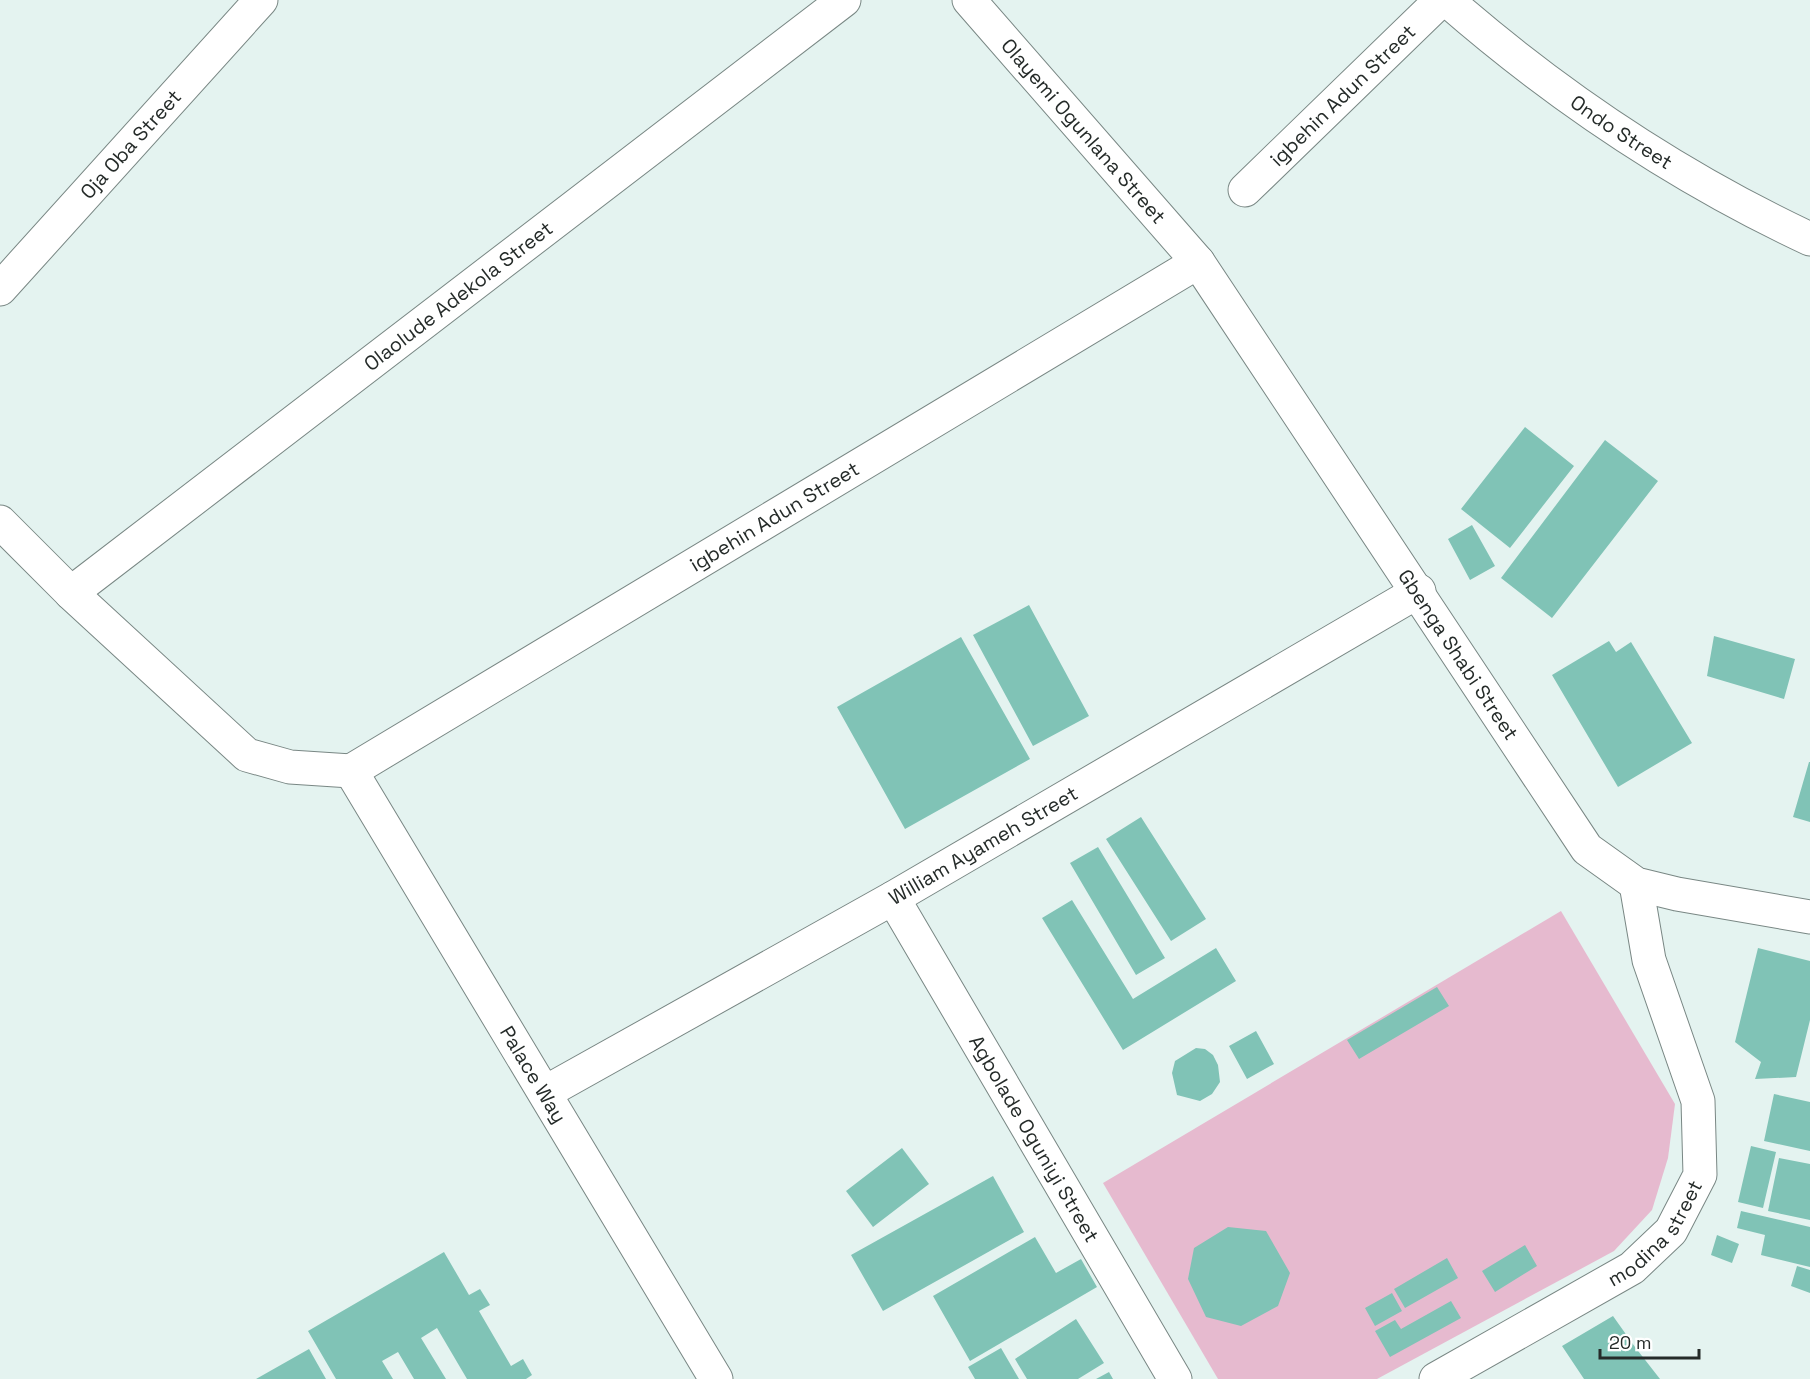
<svg xmlns="http://www.w3.org/2000/svg" width="1810" height="1379" viewBox="0 0 1810 1379" font-family="'Space Grotesk',sans-serif">
<style>
.green{fill:#e6bacf}
.building{fill:#80c3b6}
.lines{fill:none;stroke-linecap:round;stroke-linejoin:round}
.minor-casing{stroke:#798784;stroke-width:35}
.minor{stroke:#fff;stroke-width:33}
.labels{text-anchor:middle;stroke-width:6;stroke-linejoin:round;paint-order:stroke}
.street-label{font-size:20px;fill:#252b29;stroke:#fff}
</style>
<rect width="100%" height="100%" fill="#e4f3f0"/>
<path class="green" d="M 1561,911 L 1675,1104 L 1668,1158 L 1652,1210 L 1614,1251 L 1377,1379 L 1218,1379 L 1103,1183 Z"/>
<path class="building" d="M 1525,427 L 1574,466 L 1510,548 L 1461,509 Z
M 1605,440 L 1658,481 L 1552,618 L 1501,578 Z
M 1472,525 L 1495,566 L 1470,580 L 1448,539 Z
M 1029,605 L 1089,716 L 1033,746 L 973,635 Z
M 1714,636 L 1795,659 L 1784,699 L 1707,676 Z
M 961,637 L 1030,759 L 905,829 L 837,707 Z
M 1609,641 L 1616,652 L 1631,642 L 1692,743 L 1618,787 L 1552,675 Z
M 1809,762 L 1810,762 L 1810,822 L 1793,817 Z
M 1141,817 L 1206,919 L 1171,941 L 1106,839 Z
M 1098,847 L 1165,958 L 1136,975 L 1070,863 Z
M 1072,900 L 1133,999 L 1216,948 L 1236,981 L 1123,1050 L 1042,918 Z
M 1758,948 L 1810,961 L 1810,1020 L 1796,1077 L 1755,1079 L 1761,1062 L 1735,1042 Z
M 1437,987 L 1449,1006 L 1359,1059 L 1347,1040 Z
M 1256,1031 L 1274,1064 L 1247,1079 L 1229,1046 Z
M 1196,1048 L 1205,1049 L 1213,1055 L 1218,1065 L 1220,1082 L 1212,1094 L 1200,1101 L 1177,1095 L 1172,1073 L 1175,1061 Z
M 1774,1094 L 1810,1102 L 1810,1151 L 1764,1141 Z
M 1751,1146 L 1776,1152 L 1763,1208 L 1738,1202 Z
M 902,1148 L 929,1184 L 873,1227 L 846,1191 Z
M 1779,1158 L 1810,1164 L 1810,1220 L 1768,1211 Z
M 993,1176 L 1024,1232 L 883,1311 L 851,1255 Z
M 1741,1211 L 1810,1227 L 1810,1267 L 1761,1255 L 1765,1235 L 1737,1228 Z
M 1228,1227 L 1266,1231 L 1290,1273 L 1278,1306 L 1241,1326 L 1206,1317 L 1188,1279 L 1194,1248 Z
M 1717,1235 L 1739,1244 L 1732,1263 L 1711,1255 Z
M 1035,1237 L 1056,1273 L 1081,1259 L 1097,1287 L 970,1361 L 933,1296 Z
M 1525,1245 L 1537,1266 L 1495,1292 L 1482,1271 Z
M 444,1252 L 469,1295 L 480,1289 L 490,1305 L 479,1311 L 511,1366 L 523,1359 L 532,1375 L 526,1379 L 467,1379 L 437,1328 L 421,1338 L 446,1379 L 414,1379 L 398,1352 L 382,1361 L 393,1379 L 336,1379 L 308,1331 Z
M 1447,1258 L 1458,1278 L 1405,1308 L 1394,1289 Z
M 1797,1266 L 1810,1270 L 1810,1293 L 1791,1286 Z
M 1392,1293 L 1402,1311 L 1375,1326 L 1365,1308 Z
M 1451,1301 L 1461,1318 L 1390,1357 L 1375,1331 L 1395,1320 L 1401,1329 Z
M 1613,1316 L 1635,1347 L 1660,1379 L 1584,1379 L 1562,1346 Z
M 1076,1319 L 1104,1363 L 1078,1379 L 1027,1379 L 1015,1359 Z
M 1001,1348 L 1019,1379 L 975,1379 L 968,1367 Z
M 309,1349 L 326,1379 L 256,1379 Z
M 1109,1372 L 1113,1379 L 1096,1379 Z"/>
<g class="lines">
<g class="minor-casing">
<g id="minor">
<path id="s1" d="M 969,0 L 1198,262 L 1587,849 L 1636,884 L 1677,894 L 1810,917"/>
<path id="s2" d="M 1447,0 C 1557,96 1678,177 1810,239"/>
<path id="s3" d="M 1245,190 L 1441,0"/>
<path id="s4" d="M 0,289 L 261,0"/>
<path d="M 0,522 L 71,593 L 247,755 L 290,767 L 351,771"/>
<path id="s5" d="M 71,593 L 844,0"/>
<path id="s6" d="M 351,771 L 1198,262"/>
<path id="s7" d="M 351,771 L 716,1379"/>
<path id="s8" d="M 893,898 L 1175,1379"/>
<path id="s9" d="M 546,1092 L 893,898 L 1419,591"/>
<path id="s10" d="M 1436,1379 L 1632,1268 L 1671,1231 L 1700,1175 L 1698,1101 L 1649,960 L 1636,884"/>
</g>
</g>
<use href="#minor" class="minor"/>
</g>
<g class="labels">
<g class="street-label">
<text dy="7" stroke="none"><textPath href="#s3" startOffset="136">igbehin Adun Street</textPath></text>
<text dy="7" stroke="none"><textPath href="#s1" startOffset="174">Olayemi Ogunlana Street</textPath></text>
<text dy="7" stroke="none"><textPath href="#s2" startOffset="219">Ondo Street</textPath></text>
<text dy="7" stroke="none"><textPath href="#s4" startOffset="195">Oja Oba Street</textPath></text>
<text dy="7" stroke="none"><textPath href="#s5" startOffset="488">Olaolude Adekola Street</textPath></text>
<text dy="7" stroke="none"><textPath href="#s6" startOffset="494">igbehin Adun Street</textPath></text>
<text dy="7" stroke="none"><textPath href="#s1" startOffset="819">Gbenga Shabi Street</textPath></text>
<text dy="7" stroke="none"><textPath href="#s9" startOffset="502">William Ayameh Street</textPath></text>
<text dy="7" stroke="none"><textPath href="#s7" startOffset="354">Palace Way</textPath></text>
<text dy="7" stroke="none"><textPath href="#s8" startOffset="279">Agbolade Oguniyi Street</textPath></text>
<text dy="7" stroke="none"><textPath href="#s10" startOffset="267">modina street</textPath></text>
</g>
</g>
<path d="M1600 1349v9h99v-9" fill="none" stroke="#252b29" stroke-width="3"/>
<text x="1609" y="1349" font-size="18" fill="#252b29" stroke="#ffffff" stroke-width="4.5" paint-order="stroke">20 m</text>
</svg>
